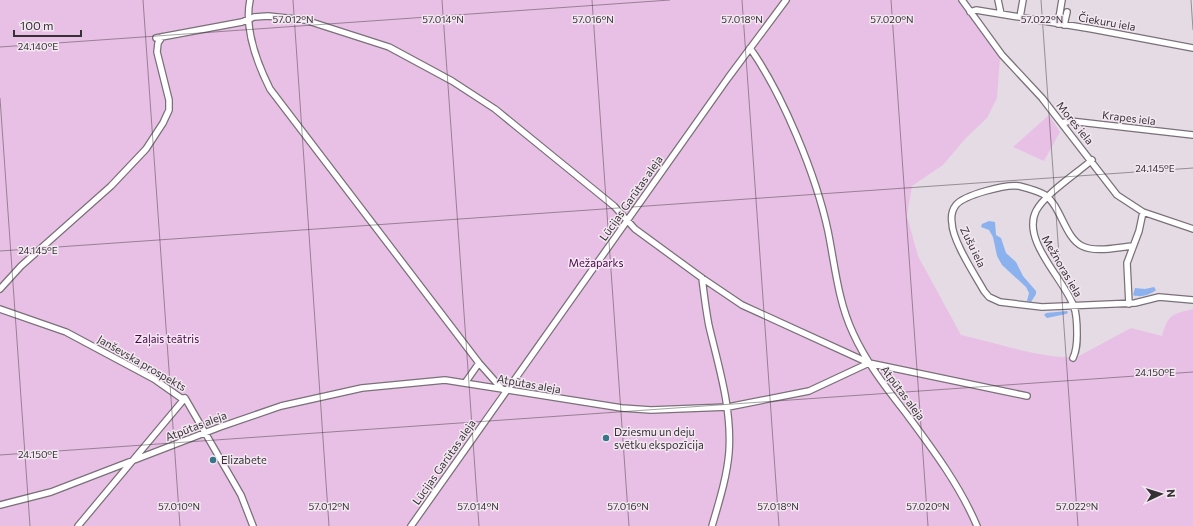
<svg xmlns="http://www.w3.org/2000/svg" width="1193" height="526" viewBox="0 0 1193 526" font-family="Commissioner,sans-serif">
<style>
.green{fill:#e9c0e5}
.water{fill:#8bb2ee}
.lines{fill:none;stroke-linecap:round;stroke-linejoin:round}
.minor-casing{stroke:#797078;stroke-width:8}
.minor{stroke:#fff;stroke-width:5.5}
.ticks{fill:none;stroke:#353134;stroke-width:1;stroke-opacity:0.45}
.poi-dot{fill:#38758b;stroke:#f3e8f2;stroke-width:1.5}
.labels{text-anchor:middle;stroke-width:3;stroke-linejoin:round;paint-order:stroke}
.street-label{font-size:11px;fill:#353134;stroke:#f3e8f2}
.park-label{font-size:11px;fill:#4a0549;stroke:#f3e8f2}
.poi-label{font-size:11px;fill:#353134;stroke:#f3e8f2;text-anchor:start}
.ticks-label{font-size:10px;text-anchor:middle;fill:#353134;stroke:#f3e8f2;stroke-width:3;stroke-linejoin:round;paint-order:stroke}
</style>
<rect width="100%" height="100%" fill="#e5dbe4"/>
<path class="green" d="M 0,0 L 957,0 L 1000,58 L 997,98 L 987,118 L 966,138 L 943,165 L 912,186 L 907,216 L 918,256 L 961,335 C 989,341 1053,362 1079,356 L 1131,328 L 1162,336 C 1168,314 1172,314 1193,309 L 1193,526 L 0,526 Z
M 1049,115 L 1060,132 L 1044,161 L 1013,147 Z"/>
<path class="water" d="M 989,221 L 995,222 L 996,235 L 1001,238 L 1006,253 L 1016,262 L 1023,276 L 1036,291 L 1036,294 L 1031,302 L 1027,301 L 1029,293 L 1026,287 L 1002,265 L 997,256 L 993,237 L 989,230 L 981,227 L 982,224 Z
M 1154,287 L 1156,290 C 1150,295 1139,298 1133,295 L 1135,288 L 1145,289 Z
M 1067,311 L 1068,313 L 1066,314 L 1047,318 L 1044,315 L 1046,313 Z"/>
<g class="lines">
<g class="minor-casing">
<path id="minor" d="M 250,0 C 244,29 257,63 270,89 L 479,363 L 502,389
M 962,0 L 1002,55 L 1042,98 L 1117,195 L 1143,212 L 1193,229
M 998,0 L 1001,14
M 970,12 L 976,10 L 1092,29 L 1193,48
M 1020,17 L 1023,0
M 1058,24 L 1062,0
M 1064,25 L 1067,12
M 156,38 L 242,22 L 254,17 L 268,16 L 305,20 L 389,47 L 452,81 L 495,109 L 614,206 L 635,229 L 702,278 L 742,305 L 869,363 L 1027,396
M 750,48 C 783,95 816,175 828,231 C 835,266 838,301 853,333 C 867,364 888,390 908,416 C 934,451 960,486 977,526
M 1062,123 L 1070,121 L 1193,135
M 1133,246 C 1118,247 1096,253 1082,246 C 1065,238 1061,206 1045,195 C 1038,191 1027,188 1019,186 C 1006,184 964,195 956,205 C 952,210 951,217 952,223 C 952,240 975,275 984,291 L 989,297 L 1000,302 L 1042,307 L 1135,303 L 1159,297 L 1193,300
M 702,278 C 704,294 706,311 709,326 C 719,368 732,409 729,452 C 727,477 719,502 712,526
M 0,289 L 21,266 L 111,186 L 146,149 L 163,123 L 169,110 L 169,100 L 157,52 L 158,43 L 162,37
M 1129,304 L 1127,263 L 1139,231 L 1143,212
M 0,309 L 66,332 L 154,379 L 181,398 L 185,398 L 241,495 L 253,526
M 1073,358 C 1077,350 1077,342 1077,334 C 1077,325 1077,315 1074,307 C 1065,280 1021,241 1036,211 C 1045,194 1076,174 1092,160
M 465,383 L 479,363
M 0,505 L 51,492 L 220,427 L 281,406 L 362,388 L 445,380 L 622,408 L 651,410 L 728,407 L 809,391 L 869,363
M 78,526 L 185,398
M 411,526 L 728,78 L 786,0"/>
</g>
<use href="#minor" class="minor"/>
</g>
<path class="ticks" d="M 143,0 L 180,526M 293,0 L 329,526M 442,0 L 479,526M 592,0 L 629,526M 742,0 L 779,526M 891,0 L 928,526M 1041,0 L 1078,526M 1191,0 L 1193,30M 0,47 L 670,0M 0,98 L 30,526M 0,251 L 1193,168M 0,455 L 1193,372"/>
<g class="poi-dot">
<circle cx="606" cy="438" r="4"/>
<circle cx="213" cy="460" r="4"/>
</g>
<g class="labels">
<g class="street-label">
<text transform="translate(1107 22) rotate(10)" y="4">Čiekuru iela</text>
<text transform="translate(1129 118) rotate(7)" y="4">Krapes iela</text>
<text transform="translate(1075 123) rotate(51)" y="4">Mores iela</text>
<text transform="translate(631 198) rotate(-55)" y="4">Lūcijas Garūtas aleja</text>
<text transform="translate(973 247) rotate(64)" y="4">Zušu iela</text>
<text transform="translate(1062 266) rotate(60)" y="4">Mežnoras iela</text>
<text transform="translate(142 363) rotate(30)" y="4">Janševska prospekts</text>
<text transform="translate(529 384) rotate(10)" y="4">Atpūtas aleja</text>
<text transform="translate(903 393) rotate(53)" y="4">Atpūtas aleja</text>
<text transform="translate(196 426) rotate(-21)" y="4">Atpūtas aleja</text>
<text transform="translate(444 462) rotate(-55)" y="4">Lūcijas Garūtas aleja</text>
</g>
<g class="park-label">
<text x="596" y="267">Mežaparks</text>
<text x="167" y="343">Zaļais teātris</text>
</g>
<g class="poi-label">
<text x="614" y="436">Dziesmu un deju<tspan x="614" dy="13">svētku ekspozīcija</tspan></text>
<text x="221" y="464">Elizabete</text>
</g>
</g>
<g class="ticks-label">
<text x="293" y="23">57.012°N</text>
<text x="443" y="23">57.014°N</text>
<text x="593" y="23">57.016°N</text>
<text x="742" y="23">57.018°N</text>
<text x="892" y="23">57.020°N</text>
<text x="1042" y="23">57.022°N</text>
<text x="38" y="50">24.140°E</text>
<text x="1155" y="172">24.145°E</text>
<text x="38" y="254">24.145°E</text>
<text x="1155" y="376">24.150°E</text>
<text x="38" y="458">24.150°E</text>
<text x="179" y="510">57.010°N</text>
<text x="329" y="510">57.012°N</text>
<text x="478" y="510">57.014°N</text>
<text x="628" y="510">57.016°N</text>
<text x="778" y="510">57.018°N</text>
<text x="928" y="510">57.020°N</text>
<text x="1077" y="510">57.022°N</text>
</g>
<g transform="translate(1161 494) rotate(86)" stroke="#f3e8f2" stroke-width="3" paint-order="stroke">
<path d="M0-3L7 15L0 10L-7 15Z" fill="#353134"/>
<text y="-6" font-size="11" font-weight="bold" text-anchor="middle" fill="#353134">N</text>
</g>
<path d="M14 30v6h67v-6" fill="none" stroke="#353134" stroke-width="2"/>
<text x="20" y="30" font-size="12" fill="#353134" stroke="#f3e8f2" stroke-width="3" paint-order="stroke">100 m</text>
</svg>
